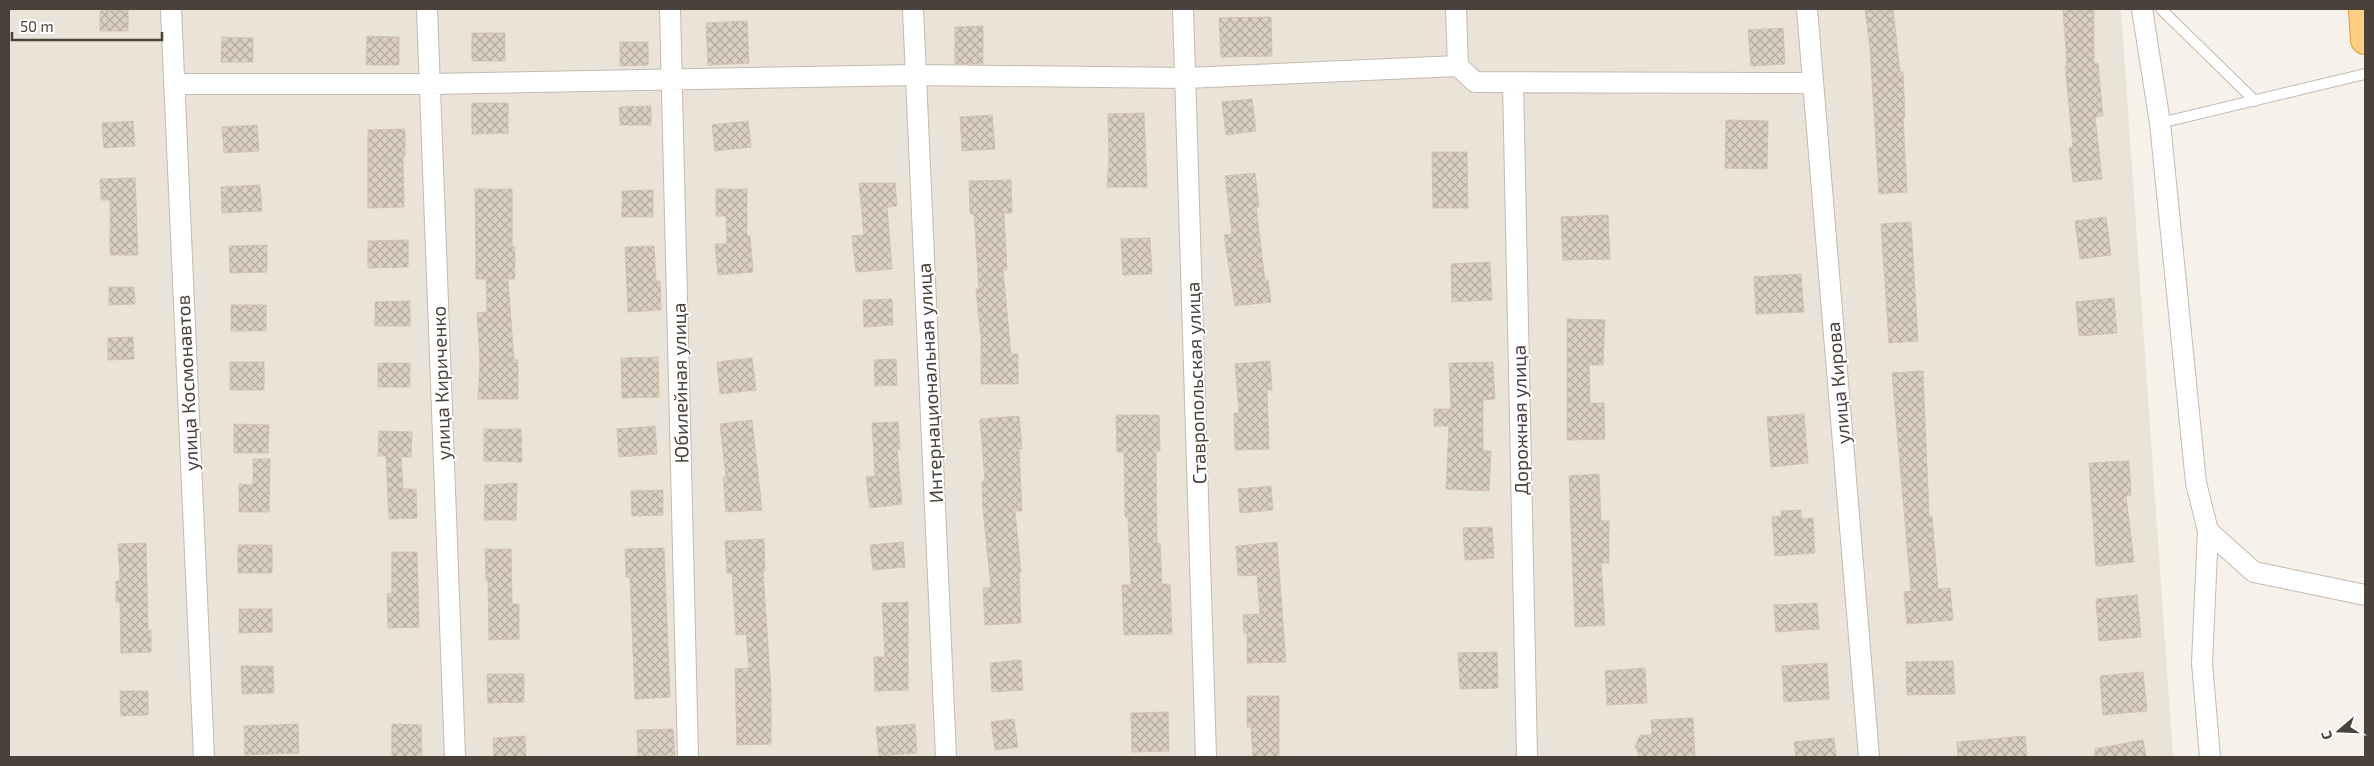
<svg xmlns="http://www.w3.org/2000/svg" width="2374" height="766" viewBox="0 0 2374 766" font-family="'Exo 2',sans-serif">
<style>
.residential{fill:#eae3d8}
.building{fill:url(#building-cross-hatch);stroke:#d3c3b2}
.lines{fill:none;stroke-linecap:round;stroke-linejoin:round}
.service-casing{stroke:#c5bbaf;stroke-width:12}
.minor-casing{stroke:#c5bbaf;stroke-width:22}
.trunk-casing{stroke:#e49536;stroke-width:30}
.service{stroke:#fff;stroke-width:10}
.minor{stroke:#fff;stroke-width:20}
.trunk{stroke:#ffce83;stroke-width:28}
.labels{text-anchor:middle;stroke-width:4;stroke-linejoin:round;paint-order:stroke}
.street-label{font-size:19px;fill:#4a4138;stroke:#fff}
</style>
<defs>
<pattern id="building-cross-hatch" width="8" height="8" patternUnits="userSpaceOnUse" patternTransform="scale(1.25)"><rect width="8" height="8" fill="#dbcfc2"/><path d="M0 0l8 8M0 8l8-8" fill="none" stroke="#b4aa9f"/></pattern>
</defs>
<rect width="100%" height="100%" fill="#f6f1ea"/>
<path class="residential" d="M 9,9 L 2121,9 L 2173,757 L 9,757 Z"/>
<path class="building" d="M 1865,9 L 1893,9 L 1900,72 L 1903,72 L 1905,117 L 1903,117 L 1907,192 L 1879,194 L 1870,48 Z
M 2063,9 L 2094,9 L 2094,64 L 2098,63 L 2103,116 L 2095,117 L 2102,179 L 2073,182 L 2069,148 L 2073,147 L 2065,66 L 2067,66 Z
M 128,10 L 128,31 L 100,31 L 100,11 Z
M 1271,17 L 1272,56 L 1221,57 L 1219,18 Z
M 747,21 L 749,63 L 708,65 L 706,23 Z
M 983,26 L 983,64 L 955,64 L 955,27 Z
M 1783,28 L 1785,64 L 1751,66 L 1748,30 Z
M 472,33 L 505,33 L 505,61 L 472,61 Z
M 367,36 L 399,37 L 399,65 L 366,65 Z
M 222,37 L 253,38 L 253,62 L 221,62 Z
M 620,42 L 648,42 L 648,65 L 620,66 Z
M 1252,99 L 1256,131 L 1226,135 L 1222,102 Z
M 472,103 L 508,103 L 508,133 L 472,134 Z
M 651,106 L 651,125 L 620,125 L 619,107 Z
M 1144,113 L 1147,187 L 1107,187 L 1109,160 L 1108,114 Z
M 992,115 L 995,149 L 962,151 L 960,117 Z
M 1726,120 L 1768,121 L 1767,169 L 1725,168 Z
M 133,121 L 135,146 L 104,148 L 102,123 Z
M 748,121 L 751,147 L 715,151 L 712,125 Z
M 257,125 L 259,151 L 224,153 L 222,127 Z
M 405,129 L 405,156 L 403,156 L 404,207 L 368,208 L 368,130 Z
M 1432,152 L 1467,152 L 1468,208 L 1433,208 Z
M 1255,173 L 1259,207 L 1256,207 L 1265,280 L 1268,280 L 1271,302 L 1235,306 L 1224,235 L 1232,234 L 1225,176 Z
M 135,178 L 138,255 L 110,255 L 110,200 L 101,200 L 100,179 Z
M 1011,180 L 1012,213 L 1004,213 L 1007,270 L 1003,270 L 1011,354 L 1018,354 L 1018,384 L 981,384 L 981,338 L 976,289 L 979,289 L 974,214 L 970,214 L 969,181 Z
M 859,183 L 895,183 L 897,206 L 887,207 L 892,269 L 856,272 L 852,236 L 864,235 Z
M 260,185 L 262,211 L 222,213 L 221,187 Z
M 475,189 L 512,189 L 512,247 L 515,247 L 515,279 L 508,279 L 514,360 L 518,360 L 518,399 L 478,399 L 480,360 L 477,313 L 487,312 L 486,279 L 476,279 Z
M 716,189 L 747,189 L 747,236 L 750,236 L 753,272 L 718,275 L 715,244 L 727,244 L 726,216 L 716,216 Z
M 653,190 L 653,217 L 622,217 L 622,191 Z
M 1608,215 L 1610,259 L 1563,260 L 1561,217 Z
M 2106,217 L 2111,255 L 2080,259 L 2075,221 Z
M 1911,222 L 1918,341 L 1889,343 L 1881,224 Z
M 1150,238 L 1152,274 L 1123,275 L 1121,239 Z
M 408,240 L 408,267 L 368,268 L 368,241 Z
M 267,245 L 267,272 L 230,273 L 229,246 Z
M 654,246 L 656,281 L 660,281 L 661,310 L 628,312 L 625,247 Z
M 1490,262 L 1492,300 L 1452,302 L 1451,264 Z
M 1801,274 L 1804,312 L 1756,314 L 1754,277 Z
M 109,287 L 134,287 L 135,304 L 109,305 Z
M 2114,298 L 2117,333 L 2079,336 L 2076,302 Z
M 892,299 L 893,325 L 864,327 L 863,300 Z
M 410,301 L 410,326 L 375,326 L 375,302 Z
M 231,305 L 266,305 L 266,331 L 231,331 Z
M 1567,319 L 1605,320 L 1603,365 L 1589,365 L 1590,403 L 1604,403 L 1605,439 L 1567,440 Z
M 133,337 L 134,359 L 108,360 L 108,338 Z
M 658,357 L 659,397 L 622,398 L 621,358 Z
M 752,358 L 756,390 L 720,394 L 717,362 Z
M 896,359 L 897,385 L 875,386 L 874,360 Z
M 1270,361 L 1272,390 L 1267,390 L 1269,449 L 1235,450 L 1234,413 L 1239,413 L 1235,364 Z
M 230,362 L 264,362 L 264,390 L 230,390 Z
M 1493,362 L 1495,399 L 1483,400 L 1483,451 L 1491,451 L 1489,491 L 1446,489 L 1449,426 L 1434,426 L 1434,409 L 1451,409 L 1449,363 Z
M 378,363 L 410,363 L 410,387 L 378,387 Z
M 1923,371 L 1929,517 L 1932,517 L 1938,589 L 1950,588 L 1953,620 L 1907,624 L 1904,592 L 1911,591 L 1892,373 Z
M 1804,414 L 1808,463 L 1771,467 L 1767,417 Z
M 1116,415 L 1159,415 L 1160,451 L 1156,451 L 1157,543 L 1160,543 L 1162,584 L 1170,584 L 1172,634 L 1124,635 L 1122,585 L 1131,585 L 1128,517 L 1125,517 L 1124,452 L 1117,452 Z
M 1019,416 L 1022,449 L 1019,449 L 1022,511 L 1015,511 L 1021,573 L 1019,573 L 1021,623 L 985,625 L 983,588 L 991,588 L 983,510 L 982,481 L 985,481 L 980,419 Z
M 752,420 L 762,510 L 726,512 L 723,477 L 726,477 L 720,424 Z
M 898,422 L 900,449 L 897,449 L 902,504 L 870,508 L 866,477 L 875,476 L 872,423 Z
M 234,424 L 269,425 L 268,453 L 234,453 Z
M 655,426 L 657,454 L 619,457 L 617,429 Z
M 484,429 L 521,429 L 522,462 L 484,461 Z
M 379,431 L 412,432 L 411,457 L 401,457 L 403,489 L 416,489 L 417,518 L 389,519 L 386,456 L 378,456 Z
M 253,459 L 270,459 L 269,512 L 239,512 L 239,484 L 253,485 Z
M 2129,461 L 2131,495 L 2126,496 L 2134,562 L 2096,566 L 2089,463 Z
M 1599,474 L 1601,521 L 1609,521 L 1609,563 L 1601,563 L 1605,625 L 1575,627 L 1569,476 Z
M 517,483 L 516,520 L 484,520 L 485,485 Z
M 1271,486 L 1273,510 L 1240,513 L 1238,489 Z
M 663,490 L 663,515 L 632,516 L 631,491 Z
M 1801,510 L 1801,519 L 1813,518 L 1815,553 L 1775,556 L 1772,517 L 1782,516 L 1781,511 Z
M 1492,527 L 1494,558 L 1465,560 L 1463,528 Z
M 764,539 L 765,571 L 763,571 L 771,691 L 771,744 L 737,745 L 735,669 L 749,668 L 746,634 L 736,635 L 732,573 L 727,573 L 725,541 Z
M 903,542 L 905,567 L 873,570 L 870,545 Z
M 1277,542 L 1286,662 L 1247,663 L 1247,633 L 1244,633 L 1243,615 L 1260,614 L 1257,575 L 1238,576 L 1236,546 Z
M 146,543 L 148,631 L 151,630 L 151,652 L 121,653 L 120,602 L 116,602 L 116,581 L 120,581 L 118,544 Z
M 238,545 L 272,545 L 272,573 L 238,573 Z
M 664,548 L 670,697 L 635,699 L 630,577 L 626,577 L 625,549 Z
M 485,549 L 511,549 L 512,604 L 519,604 L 519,639 L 489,640 L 488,580 L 486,580 Z
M 392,552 L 417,552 L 419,627 L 388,628 L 387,594 L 392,593 Z
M 2137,595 L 2141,637 L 2099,641 L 2096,599 Z
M 908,602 L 908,690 L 875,691 L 874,657 L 885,657 L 882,603 Z
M 1817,603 L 1819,629 L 1776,632 L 1774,605 Z
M 239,609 L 272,609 L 272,632 L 239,633 Z
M 1497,652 L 1498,688 L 1460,689 L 1458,653 Z
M 1021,660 L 1023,690 L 992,692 L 990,663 Z
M 1953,661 L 1955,694 L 1907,695 L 1906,662 Z
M 1827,663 L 1829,699 L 1784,702 L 1782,666 Z
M 241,666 L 273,666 L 274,693 L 242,694 Z
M 1645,668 L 1647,703 L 1607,705 L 1605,671 Z
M 2143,672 L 2147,711 L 2103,715 L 2100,676 Z
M 487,674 L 524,674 L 524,702 L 488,703 Z
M 120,691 L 148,691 L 148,715 L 121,716 Z
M 1247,696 L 1279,696 L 1279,757 L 1253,757 L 1251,727 L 1247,727 Z
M 1168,712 L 1169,751 L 1132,752 L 1131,713 Z
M 1693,718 L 1695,757 L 1640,757 L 1635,747 L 1640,735 L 1652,735 L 1651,720 Z
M 1014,719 L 1018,747 L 995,750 L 991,722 Z
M 298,724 L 299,753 L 245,755 L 244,726 Z
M 392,724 L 421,725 L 422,757 L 392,757 Z
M 915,724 L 917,753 L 879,756 L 876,727 Z
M 673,729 L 675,755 L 638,757 L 637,730 Z
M 525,736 L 526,757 L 494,757 L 493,738 Z
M 2025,736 L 2027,757 L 1958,757 L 1957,742 Z
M 1834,738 L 1836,757 L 1796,757 L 1794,742 Z
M 2143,740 L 2146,757 L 2095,757 L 2095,749 Z"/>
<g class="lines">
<g class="service-casing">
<path id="service" d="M 2161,9 L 2255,101
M 2160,123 L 2365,74"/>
</g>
<g class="minor-casing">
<path id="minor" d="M 171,9 L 204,757
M 427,9 L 455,757
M 670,9 L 688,757
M 913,9 L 946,757
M 1183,9 L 1206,757
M 1456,9 L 1458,66
M 1807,9 L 1869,757
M 2142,9 L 2160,123 L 2196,483 L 2208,531 L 2254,572 L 2365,595
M 1513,82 L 1527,757
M 174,84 L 429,84 L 916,75 L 1186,78 L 1458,66 L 1475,82 L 1812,83
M 2208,531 L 2202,663 L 2210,757"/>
</g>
<g class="trunk-casing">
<path id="trunk" d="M 2363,9 L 2365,40"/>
</g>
<use href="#service" class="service"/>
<use href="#minor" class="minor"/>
<use href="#trunk" class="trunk"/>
</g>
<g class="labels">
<g class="street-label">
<text transform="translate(187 383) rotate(-93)" y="7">улица Космонавтов</text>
<text transform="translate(441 383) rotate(-92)" y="7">улица Кириченко</text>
<text transform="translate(680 383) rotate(-91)" y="7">Юбилейная улица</text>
<text transform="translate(930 383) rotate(-93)" y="7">Интернациональная улица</text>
<text transform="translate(1196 383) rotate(-92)" y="7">Ставропольская улица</text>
<text transform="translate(1838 383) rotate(-95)" y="7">улица Кирова</text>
<text transform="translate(1520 420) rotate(-91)" y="7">Дорожная улица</text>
</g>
</g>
<rect width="2374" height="766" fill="none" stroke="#4a4138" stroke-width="20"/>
<g transform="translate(2339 731) rotate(251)" stroke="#ffffff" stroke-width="4" paint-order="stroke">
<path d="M0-4L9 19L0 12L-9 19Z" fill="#4a4138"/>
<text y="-8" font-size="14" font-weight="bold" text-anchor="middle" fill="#4a4138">С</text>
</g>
<path d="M12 32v8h150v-8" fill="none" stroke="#4a4138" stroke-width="2.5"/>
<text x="20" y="32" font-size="15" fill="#4a4138" stroke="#ffffff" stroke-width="4" paint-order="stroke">50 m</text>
</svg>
